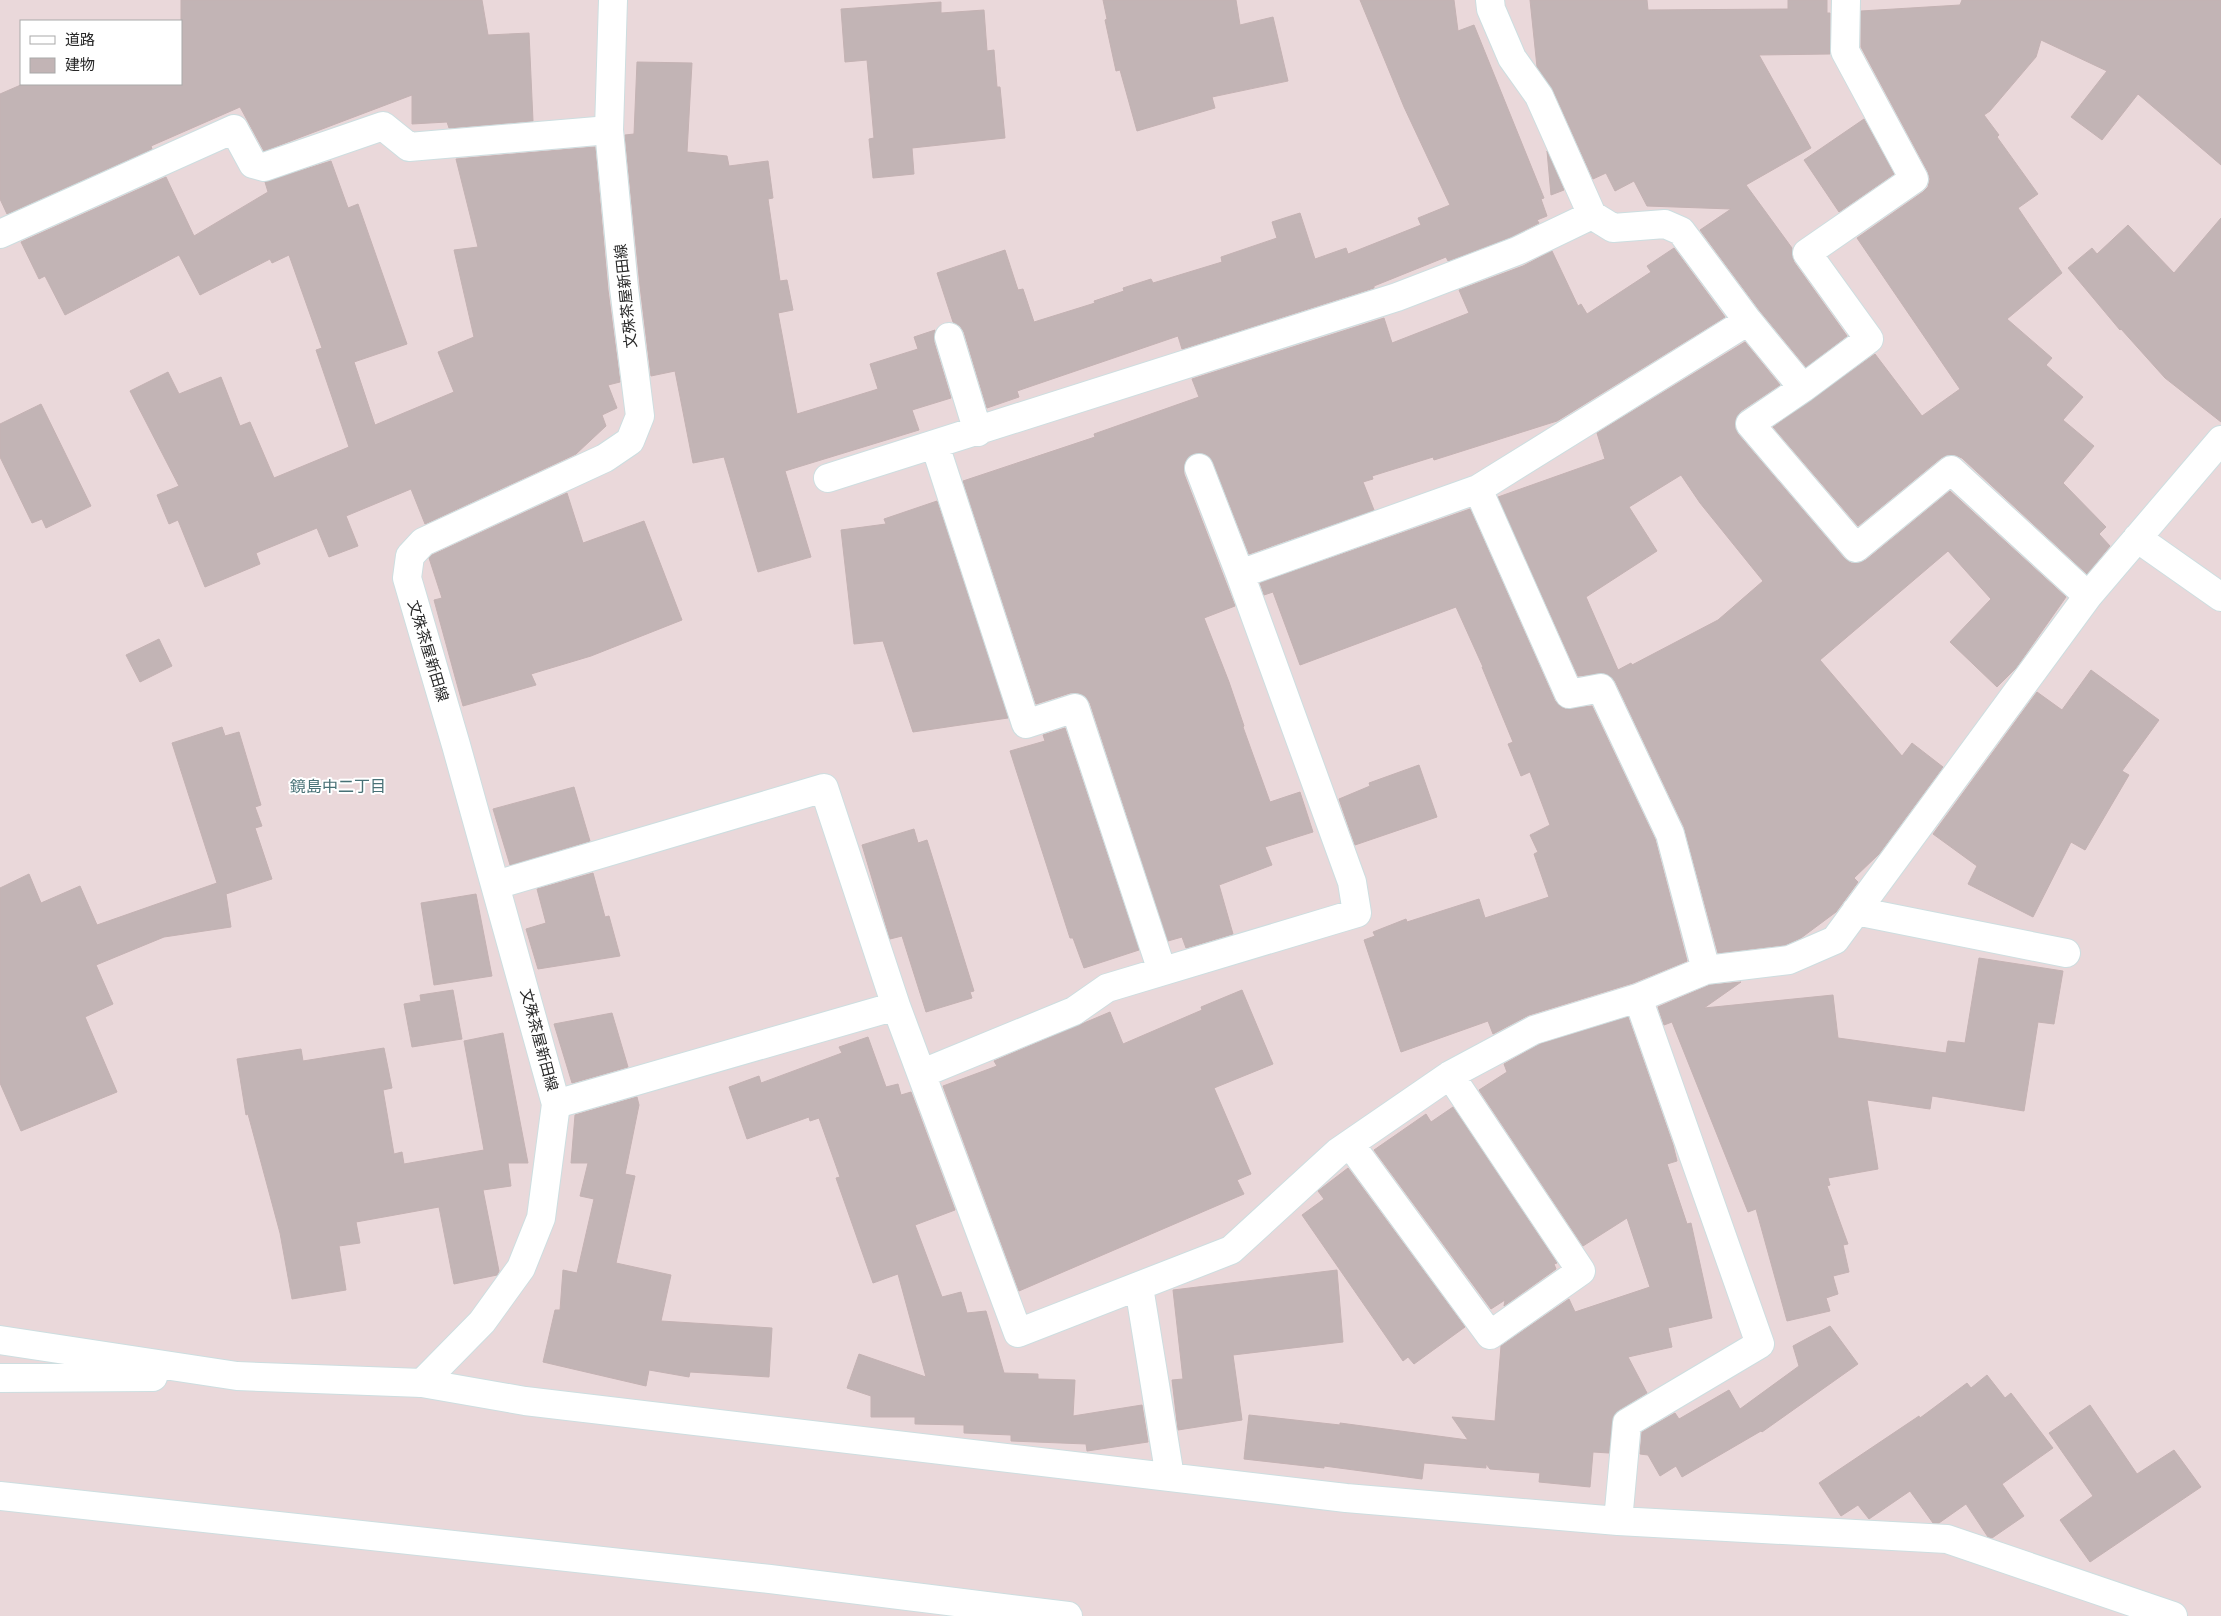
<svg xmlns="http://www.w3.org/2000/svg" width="2221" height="1616" viewBox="0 0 2221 1616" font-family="Commissioner,'Noto Sans JP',sans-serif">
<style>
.building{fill:#c2b4b5;stroke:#c4b2b3;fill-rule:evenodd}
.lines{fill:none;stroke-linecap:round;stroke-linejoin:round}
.street-casing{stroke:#cddee0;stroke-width:30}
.secondary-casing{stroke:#cddee0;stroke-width:30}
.street{stroke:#fff;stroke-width:28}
.secondary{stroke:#fff;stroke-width:28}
.labels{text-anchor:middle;stroke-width:4;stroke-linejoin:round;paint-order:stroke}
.street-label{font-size:15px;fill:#272727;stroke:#fff}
.neighbourhood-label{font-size:16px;fill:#487176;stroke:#fff}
</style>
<rect width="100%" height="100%" fill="#ead8da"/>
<path class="building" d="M 181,0 L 482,0 L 488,35 L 529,33 L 533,121 L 449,128 L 447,122 L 412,124 L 412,95 L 264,151 L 240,107 L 151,146 L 152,149 L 7,214 L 0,199 L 0,94 L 23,84 L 181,84 Z
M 1103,0 L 1236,0 L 1240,25 L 1273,17 L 1288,81 L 1212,97 L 1215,108 L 1137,131 L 1120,70 L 1116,71 L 1105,20 L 1107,19 Z
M 1360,0 L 1454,0 L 1458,31 L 1474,25 L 1544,198 L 1541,199 L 1547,216 L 1537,220 L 1539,223 L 1511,237 L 1448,261 L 1446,257 L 1374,286 L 1374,288 L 1182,349 L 1178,336 L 1017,391 L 1019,397 L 987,408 L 964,332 L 960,326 L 953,322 L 937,273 L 1005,250 L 1018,290 L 1023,289 L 1034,322 L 1095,303 L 1094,301 L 1124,291 L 1123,288 L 1151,279 L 1153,283 L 1222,262 L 1221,257 L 1277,238 L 1272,222 L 1300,213 L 1315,259 L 1346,248 L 1348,254 L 1421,225 L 1418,218 L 1450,205 L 1404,107 Z
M 1530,0 L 1647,0 L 1648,10 L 1788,9 L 1788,0 L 1827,0 L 1827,13 L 1830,13 L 1830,54 L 1759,55 L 1811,148 L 1746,185 L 1792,248 L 1792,255 L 1794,262 L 1847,336 L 1806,367 L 1760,311 L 1700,230 L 1731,209 L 1647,206 L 1634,181 L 1615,191 L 1606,173 L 1593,179 L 1553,90 L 1537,67 Z
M 1962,0 L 2221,0 L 2221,165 L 2138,94 L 2102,140 L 2071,117 L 2107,71 L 2041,40 L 2036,57 L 1990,111 L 1984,115 L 1999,135 L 1997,137 L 2038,194 L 2018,208 L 2062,273 L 2007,319 L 2052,358 L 2046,365 L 2083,397 L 2063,420 L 2094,446 L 2063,483 L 2106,527 L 2099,534 L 2110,546 L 2087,574 L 1962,458 L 1955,455 L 1947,455 L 1941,458 L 1858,526 L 1773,427 L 1875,354 L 1922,416 L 1960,389 L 1857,238 L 1923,192 L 1928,187 L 1930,179 L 1928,172 L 1861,47 L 1861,11 L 1960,5 Z
M 941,2 L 941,13 L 984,10 L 987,51 L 994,50 L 997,87 L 1000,87 L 1005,138 L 912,148 L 914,174 L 873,178 L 869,139 L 874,138 L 867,60 L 845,62 L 841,9 Z
M 637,62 L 692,63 L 687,152 L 727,156 L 729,166 L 768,161 L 773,198 L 768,199 L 780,281 L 787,280 L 793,310 L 778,313 L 797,414 L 878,389 L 870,364 L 918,349 L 914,337 L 935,330 L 934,342 L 951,398 L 912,410 L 919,430 L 785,471 L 811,557 L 758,572 L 724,457 L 693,463 L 675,371 L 651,376 L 640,286 L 625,135 L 634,134 Z
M 1864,119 L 1894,174 L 1839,212 L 1804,160 Z
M 595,147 L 608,290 L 620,382 L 608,385 L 617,408 L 602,415 L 606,426 L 576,454 L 425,524 L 411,489 L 346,516 L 358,546 L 329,557 L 317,528 L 256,553 L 260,564 L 205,587 L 178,520 L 169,524 L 157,495 L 179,486 L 130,391 L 168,372 L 179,394 L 221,377 L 240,426 L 250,422 L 274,478 L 349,447 L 316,350 L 322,348 L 289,255 L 272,263 L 270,259 L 200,295 L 179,255 L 65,315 L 45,276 L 39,279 L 21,242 L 166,177 L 194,236 L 268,192 L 265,182 L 331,161 L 348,208 L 358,204 L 407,344 L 354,362 L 375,425 L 454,392 L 438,352 L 474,337 L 454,250 L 478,247 L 456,159 Z
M 1547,151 L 1564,190 L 1551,195 Z
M 2221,218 L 2221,422 L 2165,378 L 2121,329 L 2120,330 L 2068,268 L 2092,248 L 2097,254 L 2128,225 L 2174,273 Z
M 1674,248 L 1725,317 L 1557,421 L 1434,460 L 1433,457 L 1372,476 L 1373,479 L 1363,482 L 1374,510 L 1249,554 L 1213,462 L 1208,456 L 1201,453 L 1193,454 L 1187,459 L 1184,466 L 1184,474 L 1235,606 L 1204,618 L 1229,682 L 1244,726 L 1243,727 L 1270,802 L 1300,792 L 1313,832 L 1265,847 L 1272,865 L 1219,885 L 1233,934 L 1186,948 L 1182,937 L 1168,941 L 1090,703 L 1085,696 L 1078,693 L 1070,693 L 1036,704 L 963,481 L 1095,437 L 1094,434 L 1199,397 L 1192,379 L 1384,318 L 1392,343 L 1469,313 L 1459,290 L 1523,266 L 1552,251 L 1578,306 L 1581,304 L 1587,314 L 1651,272 L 1647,266 Z
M 1745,342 L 1780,385 L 1741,411 L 1736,418 L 1735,427 L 1738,434 L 1844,558 L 1851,563 L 1858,563 L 1866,560 L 1950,491 L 2066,597 L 2016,668 L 1997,687 L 1950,642 L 1991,599 L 1948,551 L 1820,660 L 1902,756 L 1912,743 L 1943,767 L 1879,854 L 1854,878 L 1858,882 L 1836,912 L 1801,938 L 1785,945 L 1718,953 L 1684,827 L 1615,681 L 1604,673 L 1578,676 L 1498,497 L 1605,459 L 1597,433 ZM 1681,475 L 1700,503 L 1763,581 L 1718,620 L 1632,665 L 1631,663 L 1618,670 L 1586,597 L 1657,551 L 1629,507 Z
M 41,404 L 91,506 L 46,528 L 42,519 L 32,523 L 0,457 L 0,424 Z
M 567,493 L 583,543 L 644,521 L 682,620 L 591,656 L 531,674 L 536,685 L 463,706 L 434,600 L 442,598 L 429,558 L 432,555 Z
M 937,501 L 1008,718 L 913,732 L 883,641 L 854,644 L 841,530 L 886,524 L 884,519 Z
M 1470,509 L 1555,701 L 1565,709 L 1592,706 L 1655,839 L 1687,961 L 1633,983 L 1529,1015 L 1493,1034 L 1488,1021 L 1401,1052 L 1364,940 L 1375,936 L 1373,932 L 1406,919 L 1407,922 L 1479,899 L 1485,918 L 1549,897 L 1534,854 L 1538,852 L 1530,835 L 1550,825 L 1530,772 L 1521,776 L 1508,744 L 1513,742 L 1482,667 L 1483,667 L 1456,607 L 1300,665 L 1273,592 L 1264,595 L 1260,583 Z
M 159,639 L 172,666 L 140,682 L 126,655 Z
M 2091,670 L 2159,720 L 2122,771 L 2129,775 L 2085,850 L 2071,842 L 2033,917 L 1968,884 L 1977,866 L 1933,834 L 2037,692 L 2062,710 Z
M 222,727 L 225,736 L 239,732 L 261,805 L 255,807 L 262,826 L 255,828 L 272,879 L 226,894 L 231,927 L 164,937 L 96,965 L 113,1004 L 85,1017 L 117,1092 L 21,1131 L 0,1083 L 0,888 L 29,874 L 41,903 L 80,886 L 97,925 L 217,883 L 172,743 Z
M 1065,728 L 1139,950 L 1084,968 L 1073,938 L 1070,938 L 1010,751 L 1045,741 L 1043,735 Z
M 1419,765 L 1437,817 L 1355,845 L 1339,799 L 1370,786 L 1369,783 Z
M 574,787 L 590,841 L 510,865 L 493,809 Z
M 914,829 L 918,843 L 927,840 L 974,991 L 970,992 L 972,998 L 926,1012 L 902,936 L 890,939 L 862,845 Z
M 593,873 L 605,917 L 609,916 L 620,956 L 538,969 L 526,929 L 546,923 L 537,889 Z
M 476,894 L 492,976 L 434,985 L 421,903 Z
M 1979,958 L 2063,971 L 2054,1024 L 2038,1022 L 2024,1111 L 1932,1096 L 1930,1109 L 1867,1100 L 1878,1169 L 1828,1178 L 1830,1185 L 1827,1186 L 1848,1244 L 1843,1245 L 1849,1272 L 1833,1276 L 1838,1294 L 1826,1298 L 1830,1311 L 1787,1321 L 1756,1209 L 1748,1212 L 1672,1022 L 1664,1025 L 1658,1007 L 1710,985 L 1741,982 L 1704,1008 L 1833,995 L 1838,1038 L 1946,1053 L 1948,1041 L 1965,1043 Z
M 453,990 L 462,1039 L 412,1047 L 404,1004 L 421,1001 L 420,995 Z
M 1242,990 L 1273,1064 L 1214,1088 L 1251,1174 L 1237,1180 L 1244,1194 L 1019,1291 L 943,1086 L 997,1066 L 994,1061 L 1110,1012 L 1123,1044 L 1202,1010 L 1201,1007 Z
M 612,1013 L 628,1067 L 572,1083 L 554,1024 Z
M 1628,1017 L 1673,1145 L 1677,1161 L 1667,1164 L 1687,1224 L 1691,1223 L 1712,1318 L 1668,1328 L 1672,1347 L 1628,1357 L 1647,1393 L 1619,1410 L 1614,1415 L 1609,1453 L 1593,1452 L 1590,1487 L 1539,1482 L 1540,1473 L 1490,1469 L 1486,1464 L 1486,1468 L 1424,1463 L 1422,1479 L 1324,1466 L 1324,1468 L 1244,1459 L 1249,1415 L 1340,1425 L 1340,1423 L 1468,1440 L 1452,1417 L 1495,1421 L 1501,1346 L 1569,1299 L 1575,1312 L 1650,1287 L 1627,1218 L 1583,1246 L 1479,1090 L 1507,1072 L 1504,1064 L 1540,1044 Z
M 503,1033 L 528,1163 L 508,1163 L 511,1186 L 483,1190 L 499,1271 L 497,1275 L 454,1284 L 439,1207 L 356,1222 L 360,1243 L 339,1246 L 346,1290 L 292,1299 L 280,1233 L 248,1114 L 246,1115 L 237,1059 L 301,1049 L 303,1061 L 384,1048 L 392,1088 L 383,1090 L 394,1154 L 402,1152 L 404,1164 L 484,1150 L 464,1041 Z
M 868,1037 L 886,1087 L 898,1084 L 901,1095 L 911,1092 L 955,1210 L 915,1225 L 942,1297 L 961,1292 L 967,1313 L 986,1311 L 1004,1373 L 1038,1374 L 1038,1379 L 1075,1380 L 1073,1416 L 1142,1405 L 1148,1442 L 1087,1451 L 1086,1444 L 1011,1441 L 1011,1435 L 964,1433 L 964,1425 L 915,1424 L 915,1417 L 871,1417 L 871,1396 L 847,1388 L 859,1354 L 926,1377 L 898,1274 L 873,1283 L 836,1178 L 840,1177 L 819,1118 L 810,1121 L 809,1117 L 747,1139 L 729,1087 L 759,1076 L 761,1083 L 842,1053 L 839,1047 Z
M 637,1097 L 639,1105 L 625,1174 L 635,1176 L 616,1263 L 671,1275 L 661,1321 L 772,1328 L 769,1377 L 690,1372 L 689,1377 L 649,1370 L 646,1386 L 543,1362 L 555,1310 L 560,1310 L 563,1270 L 577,1273 L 594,1199 L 580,1196 L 588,1163 L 571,1163 L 575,1115 Z
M 1453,1107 L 1557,1263 L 1554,1264 L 1556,1269 L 1504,1306 L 1505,1300 L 1491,1309 L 1374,1150 L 1426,1114 L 1431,1122 Z
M 1348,1168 L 1465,1327 L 1414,1364 L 1408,1357 L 1403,1361 L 1302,1215 L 1324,1199 L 1318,1191 Z
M 1337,1270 L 1343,1342 L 1233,1355 L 1242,1420 L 1178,1430 L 1172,1380 L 1183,1379 L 1173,1290 Z
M 1830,1326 L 1858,1364 L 1762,1432 L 1761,1431 L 1682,1477 L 1676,1466 L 1660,1476 L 1648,1455 L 1640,1454 L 1642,1432 L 1675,1413 L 1679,1419 L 1729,1390 L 1740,1409 L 1799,1366 L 1793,1346 Z
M 1987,1375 L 2005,1398 L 2011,1393 L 2053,1448 L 2002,1484 L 2024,1516 L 1992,1538 L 1988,1537 L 1966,1504 L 1939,1523 L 1933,1523 L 1910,1491 L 1869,1519 L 1858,1505 L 1841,1516 L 1819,1483 L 1919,1416 L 1920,1418 L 1967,1383 L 1971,1388 Z
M 2090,1405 L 2137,1474 L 2174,1450 L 2201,1487 L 2090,1562 L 2060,1520 L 2093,1496 L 2049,1433 Z"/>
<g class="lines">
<g class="street-casing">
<path id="street" d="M 1490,0 L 1491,9 L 1512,58 L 1539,96 L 1592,215 L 1613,228 L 1665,224 L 1681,231 L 1748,321
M 1846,0 L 1845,51 L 1914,179 L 1807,253 L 1869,339 L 1803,388 L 1750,424 L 1856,548 L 1951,470 L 2088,596
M 0,234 L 234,129 L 253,164 L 264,167 L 383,126 L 409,147 L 609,130
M 949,337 L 978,432
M 935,445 L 1026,724 L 1075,708 L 1162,971
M 1199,468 L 1240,574
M 828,478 L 1397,297 L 1517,251 L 1592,215
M 1478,489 L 1569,694 L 1601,688 L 1670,834 L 1706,970
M 2137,538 L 2221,597
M 496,885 L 824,788 L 896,1006 L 1018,1333 L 1231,1250 L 1338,1152 L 1450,1075 L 1534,1030 L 1638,998 L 1706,970 L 1789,960 L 1835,940 L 2088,596 L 2221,440
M 1856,911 L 2066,953
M 923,1073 L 1074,1011 L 1107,988 L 1357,913 L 1352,882 L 1240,574 L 1478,489 L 1748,321 L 1803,388
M 556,1104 L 896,1006
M 1350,1144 L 1490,1335 L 1581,1271 L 1450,1075
M 1139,1287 L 1170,1477
M 0,1340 L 237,1376 L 422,1383 L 525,1401 L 1346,1498 L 1618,1521 L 1947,1539 L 2173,1616
M 0,1378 L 153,1377
M 0,1496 L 770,1579 L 1068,1616
M 1618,1521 L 1627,1423 L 1760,1344 L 1638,998"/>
</g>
<g class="secondary-casing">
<path id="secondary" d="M 422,1383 L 482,1322 L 521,1268 L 541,1218 L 556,1104 L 456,745 L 407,578 L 410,556 L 423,542 L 605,458 L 630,441 L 640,416 L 624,288 L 609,130 L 613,0"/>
</g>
<use href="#street" class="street"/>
<use href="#secondary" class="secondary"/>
</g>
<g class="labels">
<g class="street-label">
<text transform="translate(626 296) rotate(-96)" y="5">文殊茶屋新田線</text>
<text transform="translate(428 651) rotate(73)" y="5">文殊茶屋新田線</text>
<text transform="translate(539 1040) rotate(75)" y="5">文殊茶屋新田線</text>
</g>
<g class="neighbourhood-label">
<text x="338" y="792">鏡島中二丁目</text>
</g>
</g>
<rect x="20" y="20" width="162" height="65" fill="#ffffff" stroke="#a9a9a9"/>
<rect x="30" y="36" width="25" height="8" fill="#ffffff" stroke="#a9a9a9"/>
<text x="65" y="45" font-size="15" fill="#272727">道路</text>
<rect x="30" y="58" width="25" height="15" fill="#c2b4b5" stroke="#a9a9a9"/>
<text x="65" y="70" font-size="15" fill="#272727">建物</text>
</svg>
